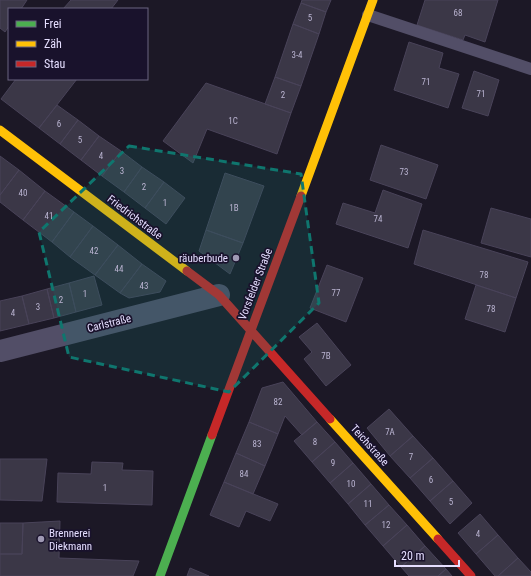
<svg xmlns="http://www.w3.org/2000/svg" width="531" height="576" viewBox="0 0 531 576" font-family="'Roboto Condensed',sans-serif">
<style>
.building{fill:#3b3747;stroke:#494359}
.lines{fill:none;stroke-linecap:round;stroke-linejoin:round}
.lane{stroke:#524e67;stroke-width:12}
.street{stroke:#524e67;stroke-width:22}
.fast{stroke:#4caf50;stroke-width:9}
.slow{stroke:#ffc107;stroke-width:9}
.jam{stroke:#c62828;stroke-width:9}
.marked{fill:#0f766e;fill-opacity:0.2;stroke:#0f766e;stroke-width:3;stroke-dasharray:8 5;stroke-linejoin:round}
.poi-dot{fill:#9f99b3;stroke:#19122c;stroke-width:1.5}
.labels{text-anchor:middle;stroke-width:3.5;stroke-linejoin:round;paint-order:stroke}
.number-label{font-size:9px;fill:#bab4d1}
.street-label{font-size:11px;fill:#e5deff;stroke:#19122c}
.poi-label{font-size:11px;fill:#e5deff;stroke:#19122c;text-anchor:end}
</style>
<rect width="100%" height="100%" fill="#1c1826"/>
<path class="building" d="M 0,0 L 27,0 L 21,9 L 9,9 L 9,26 L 5,32 L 0,28 Z
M 71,0 L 118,0 L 111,9 L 63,9 Z
M 302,0 L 331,0 L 326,12 L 301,3 Z
M 425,0 L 498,0 L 485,42 L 465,35 L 463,40 L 417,25 Z
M 301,3 L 326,12 L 319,34 L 293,24 Z
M 293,24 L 319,34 L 301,86 L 275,77 Z
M 409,42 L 443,53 L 439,68 L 459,74 L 448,108 L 394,90 Z
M 474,71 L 499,80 L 488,116 L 462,108 Z
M 275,77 L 301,86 L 291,113 L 265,104 Z
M 16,79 L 77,79 L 39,128 L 1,99 Z
M 206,83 L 291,113 L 277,154 L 207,129 L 193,163 L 163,141 Z
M 57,105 L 78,120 L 60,144 L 39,128 Z
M 78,120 L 99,136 L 81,160 L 60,144 Z
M 99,136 L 121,151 L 102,176 L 81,160 Z
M 381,145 L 438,165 L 426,199 L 370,180 Z
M 121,151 L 142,167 L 124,192 L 102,176 Z
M 0,156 L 19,170 L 0,195 Z
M 142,167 L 164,182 L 145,208 L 124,192 Z
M 19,170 L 45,191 L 23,220 L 0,202 L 0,195 Z
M 225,173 L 264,186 L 243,243 L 206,230 Z
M 164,182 L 185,198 L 166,224 L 145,208 Z
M 383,190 L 422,204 L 408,248 L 336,224 L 343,203 L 375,213 Z
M 45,191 L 74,212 L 52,242 L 23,220 Z
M 491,208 L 531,219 L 531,257 L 481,243 Z
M 74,212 L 93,226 L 70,257 L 52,242 Z
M 93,226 L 118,245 L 95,275 L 70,257 Z
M 206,230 L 243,243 L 230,274 L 199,251 Z
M 423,230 L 528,262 L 516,298 L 414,264 Z
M 118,245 L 142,264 L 120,293 L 95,275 Z
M 142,264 L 166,281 L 160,292 L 129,298 L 120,293 Z
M 327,265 L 363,278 L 346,322 L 310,308 Z
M 94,276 L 102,305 L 76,312 L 69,283 Z
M 69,283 L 76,312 L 54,318 L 47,289 Z
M 476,285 L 516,298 L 505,332 L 465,319 Z
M 47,289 L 54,318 L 29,324 L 22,296 Z
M 22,296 L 29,324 L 0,331 L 0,301 Z
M 317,323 L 351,365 L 326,386 L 304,359 L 312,352 L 299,337 Z
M 283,382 L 317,422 L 302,435 L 285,416 L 278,434 L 249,422 L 262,388 Z
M 389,409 L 413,436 L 390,456 L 367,428 Z
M 249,422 L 278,434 L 265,466 L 236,453 Z
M 317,422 L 335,442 L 312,462 L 294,441 Z
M 413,436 L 433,458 L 410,478 L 390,456 Z
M 335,442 L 353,463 L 330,483 L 312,462 Z
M 236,453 L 265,466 L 253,494 L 224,482 Z
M 433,458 L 453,481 L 430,501 L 410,478 Z
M 0,459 L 47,459 L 42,501 L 0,500 Z
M 92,462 L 123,463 L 122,470 L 153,471 L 152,505 L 57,502 L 58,473 L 91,474 Z
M 353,463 L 371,484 L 348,504 L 330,483 Z
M 453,481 L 472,503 L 450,524 L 430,501 Z
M 224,482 L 278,504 L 270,521 L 246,511 L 239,527 L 210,515 Z
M 371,484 L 389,505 L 365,525 L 348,504 Z
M 389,505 L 407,525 L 383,546 L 365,525 Z
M 480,514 L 498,535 L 476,554 L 458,533 Z
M 60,521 L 59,558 L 139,561 L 133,576 L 0,576 L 0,554 L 22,554 L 23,523 Z
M 0,523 L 23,523 L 22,554 L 0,554 Z
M 407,525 L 425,546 L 401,567 L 383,546 Z
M 498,535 L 518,558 L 498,576 L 495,576 L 476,554 Z
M 425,546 L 446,569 L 438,576 L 409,576 L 401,567 Z
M 518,558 L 531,572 L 531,576 L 498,576 Z
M 190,568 L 209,576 L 187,576 Z
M 446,569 L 452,576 L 438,576 Z"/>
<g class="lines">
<path class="lane" d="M 368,15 L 531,69"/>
<path class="street" d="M 0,351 L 219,295"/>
<path class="fast" d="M 160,576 L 212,435"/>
<path class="slow" d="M 0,130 L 187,271
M 301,196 L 373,0
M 330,419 L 438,539"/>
<path class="jam" d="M 187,271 L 219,295 L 330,419
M 212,435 L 301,196
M 438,539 L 471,576"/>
</g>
<path class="marked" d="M 129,146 L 301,174 L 319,303 L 229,392 L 69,357 L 39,232 Z"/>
<g class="poi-dot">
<circle cx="236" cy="258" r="4"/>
<circle cx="41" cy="539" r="4"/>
</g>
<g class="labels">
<g class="number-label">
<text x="458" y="16">68</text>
<text x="310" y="21">5</text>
<text x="297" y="58">3-4</text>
<text x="426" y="85">71</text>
<text x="481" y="97">71</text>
<text x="283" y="98">2</text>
<text x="233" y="124">1C</text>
<text x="59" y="127">6</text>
<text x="80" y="143">5</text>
<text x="101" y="159">4</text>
<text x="122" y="174">3</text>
<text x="404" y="175">73</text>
<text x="144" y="190">2</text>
<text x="23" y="196">40</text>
<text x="165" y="206">1</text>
<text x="234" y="211">1B</text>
<text x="49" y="219">41</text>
<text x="378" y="222">74</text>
<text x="94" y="254">42</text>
<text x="119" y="272">44</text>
<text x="484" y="278">78</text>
<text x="144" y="289">43</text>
<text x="336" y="296">77</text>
<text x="85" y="297">1</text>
<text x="61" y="303">2</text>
<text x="38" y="310">3</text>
<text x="491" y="312">78</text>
<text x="13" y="316">4</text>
<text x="326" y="359">7B</text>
<text x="278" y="405">82</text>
<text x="390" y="435">7A</text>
<text x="315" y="445">8</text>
<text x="257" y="447">83</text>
<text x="411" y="460">7</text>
<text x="333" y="466">9</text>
<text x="244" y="477">84</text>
<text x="431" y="483">6</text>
<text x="351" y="487">10</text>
<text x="105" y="491">1</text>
<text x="451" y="505">5</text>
<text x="368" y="507">11</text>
<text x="386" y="528">12</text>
<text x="478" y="537">4</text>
</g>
<g class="street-label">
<text transform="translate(135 217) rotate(37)" y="4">Friedrichstraße</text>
<text transform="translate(255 284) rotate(-69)" y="4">Vorsfelder Straße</text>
<text transform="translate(109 323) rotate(-14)" y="4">Carlstraße</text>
<text transform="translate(370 445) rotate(48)" y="4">Teichstraße</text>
</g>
<g class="poi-label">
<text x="228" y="262">räuberbude</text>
<text x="49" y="537" text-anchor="start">Brennerei<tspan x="49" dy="13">Diekmann</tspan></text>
</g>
</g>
<rect x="8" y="8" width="140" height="72" fill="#19122c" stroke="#6b6480"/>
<rect x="16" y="21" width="20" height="6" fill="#4caf50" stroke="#6b6480"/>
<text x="44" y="28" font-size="12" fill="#e5deff">Frei</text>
<rect x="16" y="41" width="20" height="6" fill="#ffc107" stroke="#6b6480"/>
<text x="44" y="48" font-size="12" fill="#e5deff">Zäh</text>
<rect x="16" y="61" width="20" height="6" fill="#c62828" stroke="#6b6480"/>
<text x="44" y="68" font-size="12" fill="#e5deff">Stau</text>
<path d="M395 560v6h64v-6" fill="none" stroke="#e5deff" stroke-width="2"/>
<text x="401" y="560" font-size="12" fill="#e5deff" stroke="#19122c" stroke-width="3" paint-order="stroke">20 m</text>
</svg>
